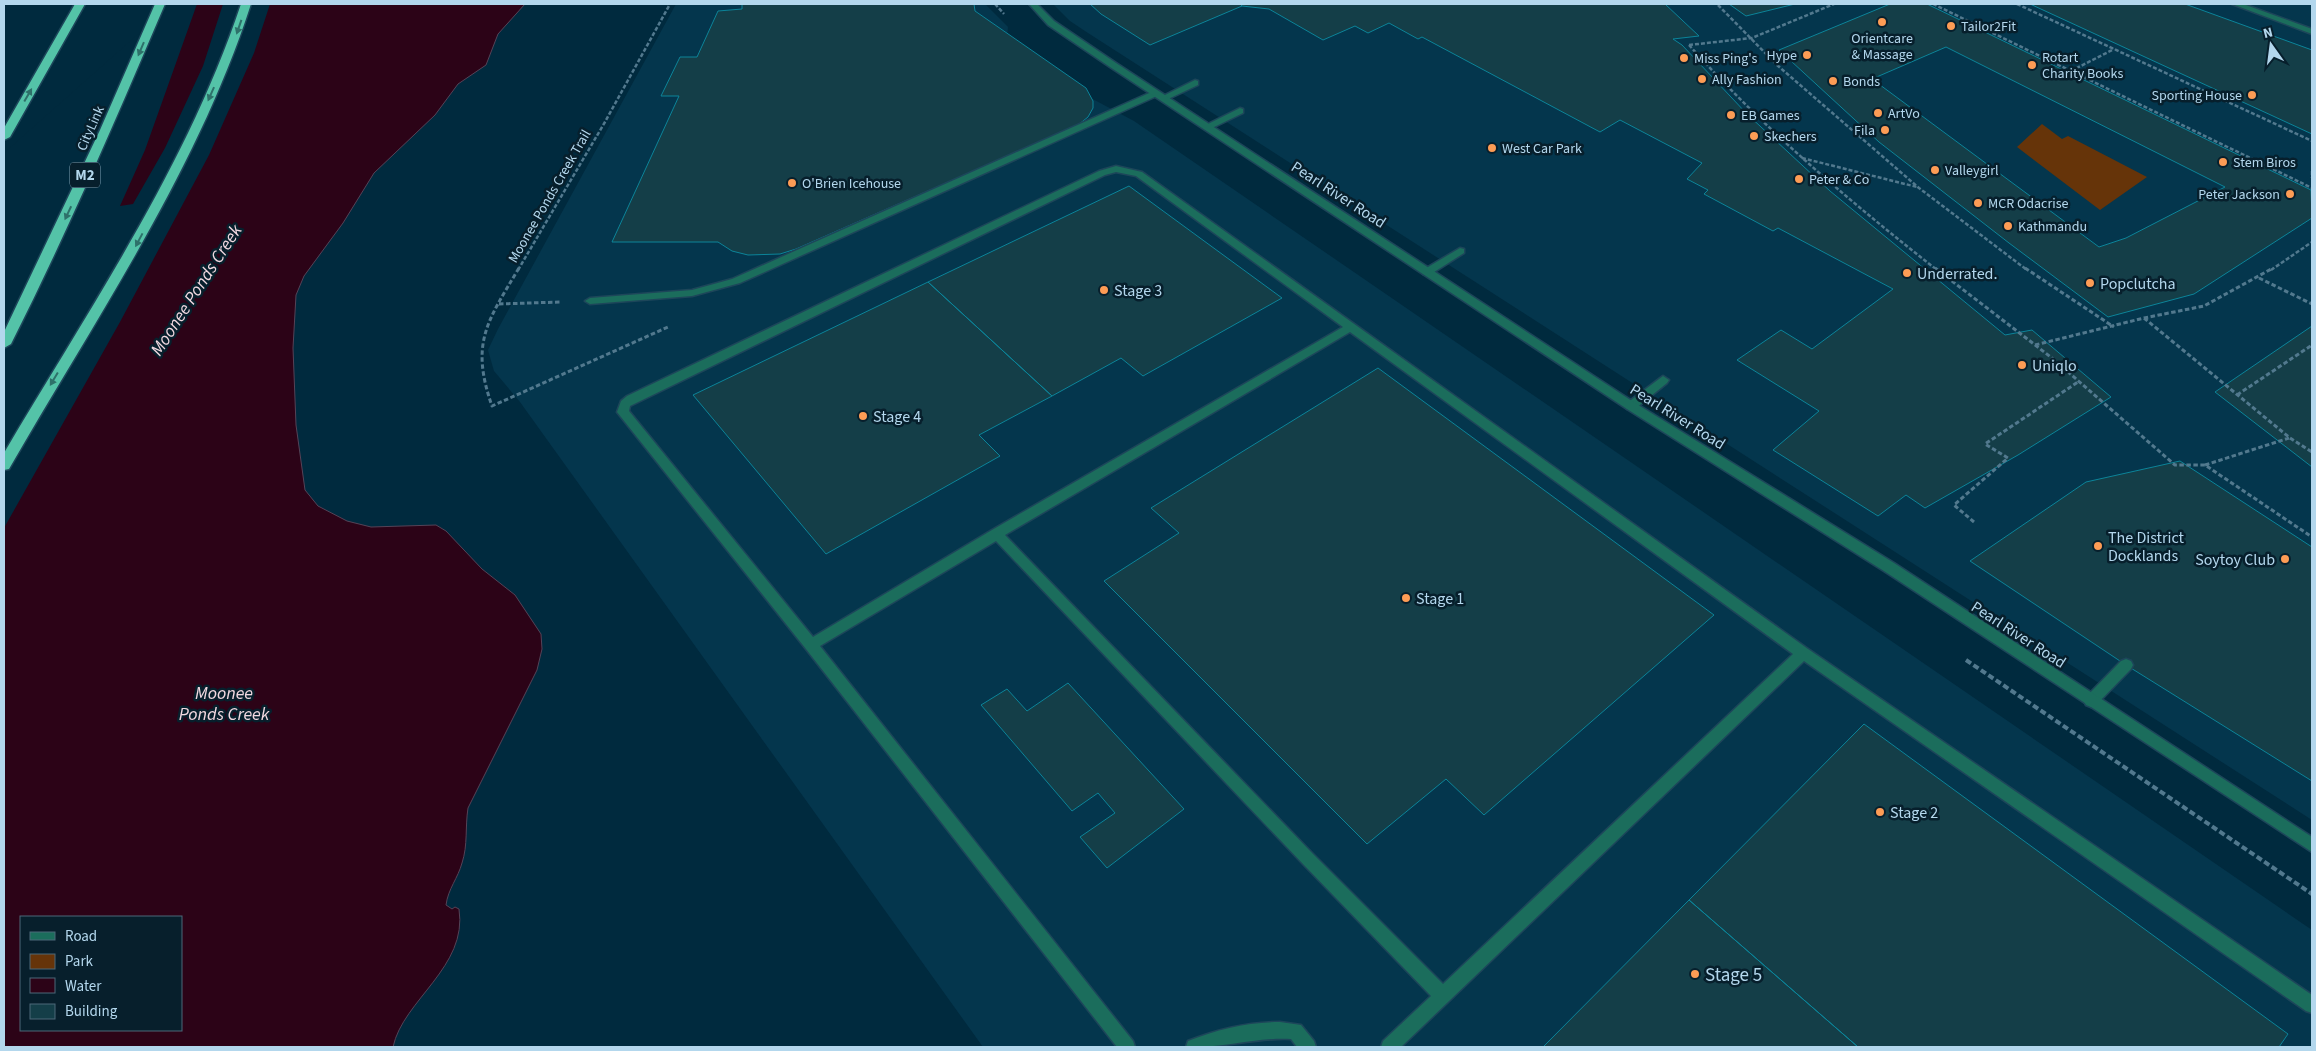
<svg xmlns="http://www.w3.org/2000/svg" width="2316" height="1051" viewBox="0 0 2316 1051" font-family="'Source Sans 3',sans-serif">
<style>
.built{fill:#04364d}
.green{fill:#663409}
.water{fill:#2c0317;stroke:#544357;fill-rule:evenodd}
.pier{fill:#002a3e}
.building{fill:#143e48;stroke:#0c8499;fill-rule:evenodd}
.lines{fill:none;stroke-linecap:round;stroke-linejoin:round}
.service-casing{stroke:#1d465a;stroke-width:3}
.minor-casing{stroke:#1d465a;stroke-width:3}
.motorway-casing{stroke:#1d465a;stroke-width:3}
.path-far2{stroke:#52798e;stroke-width:2.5;stroke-dasharray:4 2;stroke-linecap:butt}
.path-far1{stroke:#52798e;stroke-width:3;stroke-dasharray:4.5 2.5;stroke-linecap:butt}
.path{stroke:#52798e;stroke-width:4;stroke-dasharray:6 3;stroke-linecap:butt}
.service{fill:#1b6d5c;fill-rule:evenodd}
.minor{fill:#1b6d5c;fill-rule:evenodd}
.motorway{fill:#54c3a8;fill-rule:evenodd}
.path-bridge{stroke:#52798e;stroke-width:2.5;stroke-dasharray:4 2;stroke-linecap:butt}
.oneway{fill:#2e716a}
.poi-dot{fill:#fd9c55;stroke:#071f2c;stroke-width:2}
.labels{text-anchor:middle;stroke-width:5;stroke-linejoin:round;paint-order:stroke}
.far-poi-label{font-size:14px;fill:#b3d7ed;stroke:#071f2c;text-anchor:start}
.far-street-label{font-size:14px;fill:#b3d7ed;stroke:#071f2c}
.shield{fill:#071f2c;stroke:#7fa0b3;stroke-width:1}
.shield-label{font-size:15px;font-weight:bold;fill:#b3d7ed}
.street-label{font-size:16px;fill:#b3d7ed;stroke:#071f2c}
.poi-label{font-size:16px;fill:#b3d7ed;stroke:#071f2c;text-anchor:start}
.water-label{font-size:18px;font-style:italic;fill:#f2d9e1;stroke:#071f2c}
.near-poi-label{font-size:19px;fill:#b3d7ed;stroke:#071f2c;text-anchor:start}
</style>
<rect width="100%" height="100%" fill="#002a3e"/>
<path class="built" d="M 676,4 L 985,4 L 1008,27 L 1007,38 L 1087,96 L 1134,121 L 2312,930 L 2312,1047 L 983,1047 L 520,402 L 494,371 L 488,350 L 498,329 Z
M 1053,4 L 2312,4 L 2312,820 L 1088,33 L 1070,21 Z"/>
<path class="green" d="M 2042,124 L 2062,139 L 2068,136 L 2147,177 L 2100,210 L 2017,147 Z"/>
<path class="water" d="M 176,4 L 525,4 L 498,34 L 486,65 L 458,84 L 435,115 L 374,173 L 343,223 L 304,276 L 296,295 L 293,348 L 296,425 L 305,490 L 318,506 L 347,521 L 371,527 L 436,525 L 446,531 L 482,569 L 515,595 L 541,634 L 542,649 L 537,670 L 468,808 C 465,827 468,845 462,863 C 458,878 448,889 446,905 L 452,909 L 455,907 L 459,909 C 468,967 403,1000 393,1047 L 4,1047 L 4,157 ZM 21,917 L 181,917 L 181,1030 L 21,1030 Z"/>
<path class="pier" d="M 172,4 L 197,4 L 145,150 L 120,206 L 133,204 L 165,148 L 203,66 L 223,4 L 270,4 L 254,53 L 209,155 L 120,322 L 4,528 L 4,153 Z"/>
<path class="building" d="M 742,4 L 974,4 L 975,11 L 1086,88 L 1093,101 L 1093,108 L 1088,117 L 1078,125 L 796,249 L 780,254 L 748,255 L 732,251 L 718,242 L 612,242 L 679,96 L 661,96 L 680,57 L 697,57 L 718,11 L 742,9 Z
M 1090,4 L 1240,4 L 1242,6 L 1150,45 L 1101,14 Z
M 1240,4 L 1665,4 L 1699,36 L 1673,39 L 1682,45 L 1747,114 L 1830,191 L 2005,335 L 2032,330 L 2111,397 L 2018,455 L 1925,508 L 1906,495 L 1878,516 L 1773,450 L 1819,411 L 1737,360 L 1781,330 L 1812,349 L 1893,289 L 1778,228 L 1773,231 L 1704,194 L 1708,190 L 1687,179 L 1702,163 L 1620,120 L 1600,132 L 1422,37 L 1418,39 L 1389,23 L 1368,33 L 1355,26 L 1323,40 L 1269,9 L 1242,6 Z
M 1729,4 L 1795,4 L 1746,16 Z
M 1890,4 L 1927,4 L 2311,190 L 2312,218 L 2194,294 L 2108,317 L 2009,243 L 1879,142 L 1779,50 ZM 1946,47 L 2225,187 L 2126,238 L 2099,247 L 1872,79 Z
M 2030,4 L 2185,4 L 2312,50 L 2312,134 Z
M 1129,186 L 1282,298 L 1143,376 L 1121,358 L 1052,396 L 928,282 Z
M 928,282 L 1052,396 L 979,435 L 1000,456 L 826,554 L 693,395 Z
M 2312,326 L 2312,467 L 2215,392 Z
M 1378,368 L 1714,615 L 1484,815 L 1446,779 L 1367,844 L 1104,581 L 1179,533 L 1151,508 Z
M 2180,461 L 2312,547 L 2312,781 L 2126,665 L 1970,561 L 2086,482 Z
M 1068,683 L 1184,809 L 1107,868 L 1080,837 L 1115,813 L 1098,793 L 1072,811 L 981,705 L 1007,689 L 1027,711 Z
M 1864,724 L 2288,1034 L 2279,1047 L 1858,1047 L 1689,900 Z
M 1689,900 L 1858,1047 L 1543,1047 Z"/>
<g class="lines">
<g class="service-casing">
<path id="service" d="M 1195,80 L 1198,81 L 1198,85 L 1166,100 L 1159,98 Z
M 1156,90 L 1160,93 L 1159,95 L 740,283 L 692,296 L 590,304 L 585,301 L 590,298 L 692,290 L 732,279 Z
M 1240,108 L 1243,109 L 1243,113 L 1210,129 L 1207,130 L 1202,127 Z
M 1116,166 L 1142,172 L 1808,649 L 2312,995 L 2312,1013 L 2306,1011 L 1804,661 L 1401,1047 L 1381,1047 L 1383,1041 L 1431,996 L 1303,864 L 996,541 L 820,646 L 1133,1041 L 1135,1047 L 1117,1047 L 806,649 L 617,412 L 621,401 L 627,396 L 1099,171 ZM 1116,172 L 1136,176 L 1343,327 L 992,530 L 813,637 L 629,411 L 630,406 L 1105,175 ZM 1350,332 L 1793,654 L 1443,984 L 1313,854 L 1005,535 Z
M 1460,248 L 1464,249 L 1464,253 L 1431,274 L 1423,274 L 1423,270 Z
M 1663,376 L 1669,380 L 1667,383 L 1635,409 L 1627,409 L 1625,406 L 1627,403 Z
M 2126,659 L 2131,661 L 2133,665 L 2131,669 L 2096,705 L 2091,707 L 2086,705 L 2084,701 L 2086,697 L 2121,661 Z
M 1280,1022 L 1301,1025 L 1314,1041 L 1316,1047 L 1297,1047 L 1291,1039 C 1255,1037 1221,1049 1186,1047 L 1188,1041 C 1218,1029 1248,1022 1280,1022 Z"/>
</g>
<g class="minor-casing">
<path id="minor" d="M 1029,4 L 1037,4 L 1054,21 L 1116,63 L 1635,403 L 1894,563 L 2312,837 L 2312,852 L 1884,571 L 1627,409 L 1110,67 L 1048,25 Z
M 2232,4 L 2243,4 L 2312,29 L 2312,34 Z"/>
</g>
<g class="motorway-casing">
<path id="motorway" d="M 75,4 L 85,4 L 10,137 L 4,140 L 4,128 Z
M 155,4 L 165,4 C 116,119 67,233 11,344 L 4,348 L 4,332 L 100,130 Z
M 241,4 L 251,4 C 197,171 96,318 9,469 L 4,470 L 4,453 C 90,307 187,166 241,4 Z"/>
</g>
<path class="path-far2" d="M 995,4 L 1004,14
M 1933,4 L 2312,188
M 1718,5 L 1777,65 L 1919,188 L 2027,270
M 1689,45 C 1764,129 1848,200 1937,270
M 1689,45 L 1752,38 L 1834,4
M 2071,71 L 2114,49
M 1802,158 L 1917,187
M 2312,171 L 2312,178
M 518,270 L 605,122 L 670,4
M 2271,270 L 2312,242"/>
<path class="path-far1" d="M 519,268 C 487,322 470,343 492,406 L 668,327
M 1935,268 L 2052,358 L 2175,465 L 2205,465 L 2312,537
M 2025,268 L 2114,327
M 2259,278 L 2312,304
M 499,304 L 560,302
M 2144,318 L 2290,438 L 2312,452
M 2035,345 L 2144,318 L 2204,306 L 2273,268
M 2237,395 L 2312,345
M 2205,465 L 2289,438
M 1974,522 L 1954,505 L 2008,458 L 1985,444 L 2078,382"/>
<path class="path" d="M 1966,660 L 2312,894"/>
<use href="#service" class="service"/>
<use href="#minor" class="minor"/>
<use href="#motorway" class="motorway"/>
<path class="path-bridge" d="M 2017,4 L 2312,141"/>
</g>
<defs><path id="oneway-solid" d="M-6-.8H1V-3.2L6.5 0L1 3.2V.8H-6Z" transform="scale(1.25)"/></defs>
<g class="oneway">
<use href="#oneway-solid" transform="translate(239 27) rotate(109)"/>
<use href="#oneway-solid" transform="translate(141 49) rotate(113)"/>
<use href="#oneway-solid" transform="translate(211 94) rotate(114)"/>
<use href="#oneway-solid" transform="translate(28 95) rotate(-60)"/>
<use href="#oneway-solid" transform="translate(68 213) rotate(115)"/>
<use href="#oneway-solid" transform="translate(139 240) rotate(118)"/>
<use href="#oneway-solid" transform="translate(54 379) rotate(121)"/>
</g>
<g class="poi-dot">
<circle cx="1882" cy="22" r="5"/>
<circle cx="1951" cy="26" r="5"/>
<circle cx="1807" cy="55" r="5"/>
<circle cx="1684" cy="58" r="5"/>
<circle cx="2032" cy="65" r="5"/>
<circle cx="1702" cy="79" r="5"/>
<circle cx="1833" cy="81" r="5"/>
<circle cx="2252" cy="95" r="5"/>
<circle cx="1878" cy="113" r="5"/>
<circle cx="1731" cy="115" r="5"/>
<circle cx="1885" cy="130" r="5"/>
<circle cx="1754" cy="136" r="5"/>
<circle cx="1492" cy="148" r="5"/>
<circle cx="2223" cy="162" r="5"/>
<circle cx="1935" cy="170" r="5"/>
<circle cx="1799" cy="179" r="5"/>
<circle cx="792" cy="183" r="5"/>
<circle cx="2290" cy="194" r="5"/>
<circle cx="1978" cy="203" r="5"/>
<circle cx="2008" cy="226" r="5"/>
<circle cx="1907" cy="273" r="5"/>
<circle cx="2090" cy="283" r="5"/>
<circle cx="1104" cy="290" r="5"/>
<circle cx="2022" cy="365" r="5"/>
<circle cx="863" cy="416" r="5"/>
<circle cx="2098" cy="546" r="5"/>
<circle cx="2285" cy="559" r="5"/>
<circle cx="1406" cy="598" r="5"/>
<circle cx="1880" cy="812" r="5"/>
<circle cx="1695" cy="974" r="5"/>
</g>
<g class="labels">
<g class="far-poi-label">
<text x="1961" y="31">Tailor2Fit</text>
<text x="1882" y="43" text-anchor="middle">Orientcare<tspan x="1882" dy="16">&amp; Massage</tspan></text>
<text x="1797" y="60" text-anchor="end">Hype</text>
<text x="2042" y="62">Rotart<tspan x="2042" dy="16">Charity Books</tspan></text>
<text x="1694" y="63">Miss Ping's</text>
<text x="1712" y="84">Ally Fashion</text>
<text x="1843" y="86">Bonds</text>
<text x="2242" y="100" text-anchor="end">Sporting House</text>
<text x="1888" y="118">ArtVo</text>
<text x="1741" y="120">EB Games</text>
<text x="1875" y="135" text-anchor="end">Fila</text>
<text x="1764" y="141">Skechers</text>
<text x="1502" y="153">West Car Park</text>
<text x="2233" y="167">Stem Biros</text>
<text x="1945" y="175">Valleygirl</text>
<text x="1809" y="184">Peter &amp; Co</text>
<text x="802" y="188">O'Brien Icehouse</text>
<text x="2280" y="199" text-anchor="end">Peter Jackson</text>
<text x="1988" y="208">MCR Odacrise</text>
<text x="2018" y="231">Kathmandu</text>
</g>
<g class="far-street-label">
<text transform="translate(90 128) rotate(-66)" y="5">CityLink</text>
<text transform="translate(549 196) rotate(-60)" y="5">Moonee Ponds Creek Trail</text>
</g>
<rect class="shield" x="70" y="162.5" width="30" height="25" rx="4"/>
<g class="shield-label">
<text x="85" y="180">M2</text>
</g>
<g class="street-label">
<text transform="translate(1339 194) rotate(33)" y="6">Pearl River Road</text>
<text transform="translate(1678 416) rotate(32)" y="6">Pearl River Road</text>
<text transform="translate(2019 634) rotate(33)" y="6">Pearl River Road</text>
</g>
<g class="poi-label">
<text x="1917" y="279">Underrated.</text>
<text x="2100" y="289">Popclutcha</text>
<text x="1114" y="296">Stage 3</text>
<text x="2032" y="371">Uniqlo</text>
<text x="873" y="422">Stage 4</text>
<text x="2108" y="543">The District<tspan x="2108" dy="18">Docklands</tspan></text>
<text x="2275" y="565" text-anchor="end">Soytoy Club</text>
<text x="1416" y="604">Stage 1</text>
<text x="1890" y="818">Stage 2</text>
</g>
<g class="water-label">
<text transform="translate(196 290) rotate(-57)" y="6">Moonee Ponds Creek</text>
<text x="224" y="699">Moonee<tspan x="224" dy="21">Ponds Creek</tspan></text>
</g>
<g class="near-poi-label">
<text x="1705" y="981">Stage 5</text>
</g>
</g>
<rect width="2316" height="1051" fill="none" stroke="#b3d7ed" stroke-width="10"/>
<rect x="20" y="916" width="162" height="115" fill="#071f2c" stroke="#4c6979"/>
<rect x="30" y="932" width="25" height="8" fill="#1b6d5c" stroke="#4c6979"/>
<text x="65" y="941" font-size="15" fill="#b3d7ed">Road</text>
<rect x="30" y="954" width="25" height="15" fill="#663409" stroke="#4c6979"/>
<text x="65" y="966" font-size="15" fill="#b3d7ed">Park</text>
<rect x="30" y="978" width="25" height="15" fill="#2c0317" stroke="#4c6979"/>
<text x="65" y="991" font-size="15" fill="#b3d7ed">Water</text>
<rect x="30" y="1004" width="25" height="15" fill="#143e48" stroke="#4c6979"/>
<text x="65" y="1016" font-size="15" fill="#b3d7ed">Building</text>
<g transform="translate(2271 45) rotate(346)" stroke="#071f2c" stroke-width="4" paint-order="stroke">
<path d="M0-4L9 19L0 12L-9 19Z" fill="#b3d7ed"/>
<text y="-8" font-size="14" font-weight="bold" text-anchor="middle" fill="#b3d7ed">N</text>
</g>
</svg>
